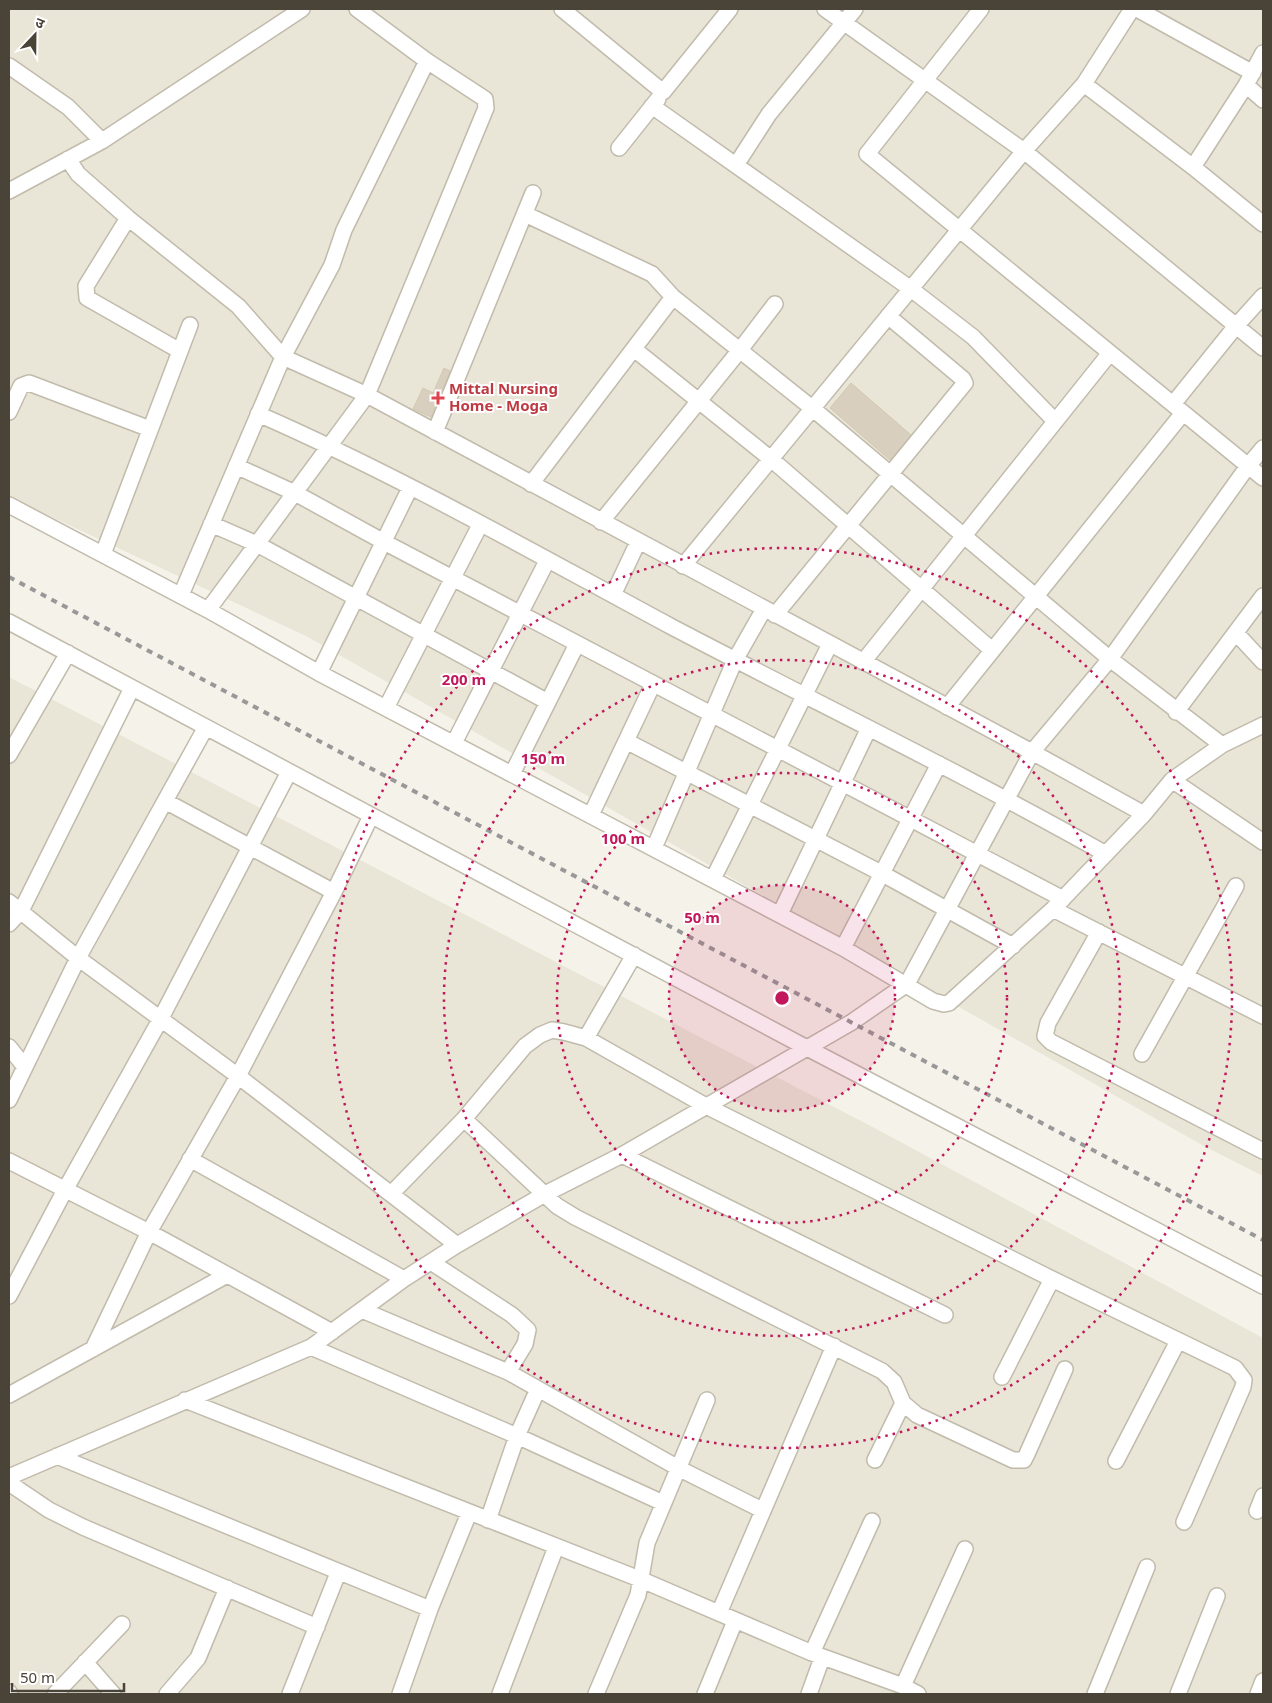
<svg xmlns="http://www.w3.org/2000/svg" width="1272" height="1703" viewBox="0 0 1272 1703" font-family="'Noto Sans','Noto Sans Devanagari',sans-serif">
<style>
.residential{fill:#e9e5d7}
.building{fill:#d8cfbe;stroke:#d3c8b1}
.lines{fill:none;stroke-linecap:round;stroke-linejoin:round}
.minor-casing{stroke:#c1bbab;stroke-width:18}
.minor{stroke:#fff;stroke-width:15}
.rail{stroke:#989898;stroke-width:4;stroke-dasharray:6 6;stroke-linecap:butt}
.ring{fill:none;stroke:#c2185b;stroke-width:2.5;stroke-dasharray:2.5 5}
.health-dot{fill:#e0444e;stroke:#fff;stroke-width:2}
.labels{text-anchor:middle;stroke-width:4;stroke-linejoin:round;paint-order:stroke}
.health-label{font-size:15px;font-weight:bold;fill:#be3a42;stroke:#fff;text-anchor:start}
.centre{fill:#c2185b;stroke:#fff;stroke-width:2.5}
.ring-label{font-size:15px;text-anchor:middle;font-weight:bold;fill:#c2185b;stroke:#fff;stroke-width:4;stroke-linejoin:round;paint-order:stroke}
</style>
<rect width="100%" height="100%" fill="#f5f2e9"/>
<path class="residential" d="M 9,9 L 1263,9 L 1263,1176 L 1202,1145 L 306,636 L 9,497 Z
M 9,677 L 884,1133 L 1263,1338 L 1263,1694 L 9,1694 Z"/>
<path class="building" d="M 444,368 L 450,371 L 431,417 L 413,409 L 423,388 L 433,393 Z
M 851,383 L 911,435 L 890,460 L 830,408 Z"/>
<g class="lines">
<g class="minor-casing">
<path id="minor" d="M 562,9 L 663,92 L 730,9
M 825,9 L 1024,151 L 1263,348
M 981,9 L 867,154 L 1263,478
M 1137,9 L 1253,73
M 9,66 L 68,107 L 102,141
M 1084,84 L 1193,167 L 1263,224
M 1246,85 L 1263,100
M 652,106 L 911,289 L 973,337 L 1055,421
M 619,148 L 658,99
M 68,159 L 78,174 L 128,218 L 238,306 L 283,357 L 367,395 L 1032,752 L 1144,814
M 736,165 L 769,114 L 855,9
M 1193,167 L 1246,85 L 1263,53
M 9,191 L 102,141 L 302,9
M 525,214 L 652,274 L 673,297 L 812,408 L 1110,659 L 1222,745
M 128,218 L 86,286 L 87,298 L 180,351
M 634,349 L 771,459 L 992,650
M 1173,404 L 1236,326 L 1263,296
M 9,412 L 21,386 L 29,383 L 150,429
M 258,414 C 400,476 536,554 672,627 C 817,703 964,774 1106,854
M 435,432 L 533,193
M 236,466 L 295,493 L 384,542 L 1063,899
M 531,484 L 673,297
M 9,505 L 208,610 L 319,673 L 843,948 L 933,1001 L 944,1004 L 949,1003 L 1053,909 L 1144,814 L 1172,780 L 1222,745 L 1263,725
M 601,522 L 740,350 L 775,304
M 211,524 L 257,544 L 546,701
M 103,554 L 190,325
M 683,566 L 1024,151 L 1084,84 L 1132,9
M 181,595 L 283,357 L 332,265 L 344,230 L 427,61
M 613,595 L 638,542
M 208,610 L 367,395 L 486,108 L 485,99 L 427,61 L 357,9
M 775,615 L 965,383 L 963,379 L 888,316
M 9,622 L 807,1048 L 1263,1286
M 1237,634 L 1263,662
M 863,662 L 1110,353
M 319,673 L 410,488
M 947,707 L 1183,413
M 386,708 L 480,525
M 1176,712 L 1263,596
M 626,741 L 881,873 L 1013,946
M 454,743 L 547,561
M 9,755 L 68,653
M 512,774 L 577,644
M 1172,780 L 1263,842
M 165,801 L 334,892 L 371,816
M 591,815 L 653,684
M 654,848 L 735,660 L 764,609
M 713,879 L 830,644
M 9,902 L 78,958 L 238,1076 L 457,1245
M 1053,909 L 1263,1016
M 780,914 L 869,728
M 9,924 L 21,911 L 132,688
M 1099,932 L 1048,1023 L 1045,1036 L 1051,1042 L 1263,1151
M 843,948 L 939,764
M 586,1038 L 634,955
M 9,1047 L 25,1067
M 1142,1054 L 1236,886
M 9,1100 L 78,958 L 206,727
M 464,1119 L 557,1206 L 575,1217 L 882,1371 L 894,1382 L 903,1403 L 917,1415 L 1013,1460 L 1024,1460 L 1027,1454 L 1065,1369
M 622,1155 L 945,1315
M 190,1159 L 404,1279
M 9,1161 L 149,1232 L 332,1332
M 391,1194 L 464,1119 L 525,1046 L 540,1035 L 552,1030 L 564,1032 L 586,1038 L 706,1106 L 1052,1279 L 1235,1368 L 1244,1380 L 1243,1387 L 1184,1522
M 431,1262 L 512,1315 L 528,1330 L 525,1344 L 508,1372
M 9,1296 L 65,1190 L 160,1020 L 289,772
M 362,1310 L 508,1372 L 680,1469 L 762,1510
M 311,1347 L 517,1436 L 488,1520
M 93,1349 L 149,1232 L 238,1076 L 334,892
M 1002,1377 L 1052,1279
M 538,1389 L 517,1436 L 663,1503
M 9,1395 L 227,1275
M 185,1400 L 642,1580 L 812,1653 L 903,1686 L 918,1694
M 57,1456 L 430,1609
M 875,1460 L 903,1403
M 1116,1461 L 1178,1341
M 9,1477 L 311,1347 L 404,1279 L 457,1245 L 545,1194 L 622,1155 L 852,1022 L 907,984 L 1032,752 L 1110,659 L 1248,466 L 1263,448
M 9,1483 L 49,1510 L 83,1527 L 317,1627
M 1257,1511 L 1263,1496
M 719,1613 L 834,1346
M 812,1653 L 872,1521
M 85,1662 L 113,1694
M 903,1686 L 965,1549
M 9,1692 L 10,1694
M 55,1694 L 122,1624
M 167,1694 L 198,1658 L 227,1588
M 290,1694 L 338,1573
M 400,1694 L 430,1609 L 469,1513
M 500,1694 L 556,1547
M 596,1694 L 638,1595 L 647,1543 L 707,1400
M 705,1694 L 735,1621
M 809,1694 L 822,1658
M 1095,1694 L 1147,1567
M 1178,1694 L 1217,1596
M 1258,1694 L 1263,1681"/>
</g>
<use href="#minor" class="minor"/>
<path class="rail" d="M 9,577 L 1263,1240"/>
</g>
<circle cx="782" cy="998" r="113" fill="#c2185b" fill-opacity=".12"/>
<g class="ring">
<circle cx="782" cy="998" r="113"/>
<circle cx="782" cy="998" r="225"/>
<circle cx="782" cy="998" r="338"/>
<circle cx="782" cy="998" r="450"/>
</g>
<path class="health-dot" d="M435.5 390.5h5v5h5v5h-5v5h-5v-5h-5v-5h5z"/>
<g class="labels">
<g class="health-label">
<text x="449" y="394">Mittal Nursing<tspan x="449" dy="17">Home - Moga</tspan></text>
</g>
</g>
<circle cx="782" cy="998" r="8" class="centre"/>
<g class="ring-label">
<text x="464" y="685">200 m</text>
<text x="543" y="764">150 m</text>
<text x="623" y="844">100 m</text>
<text x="702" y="923">50 m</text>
</g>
<rect width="1272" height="1703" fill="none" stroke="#4a4337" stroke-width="20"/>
<g transform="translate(35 35) rotate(22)" stroke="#ffffff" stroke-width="4" paint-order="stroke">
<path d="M0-4L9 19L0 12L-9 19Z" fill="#4a4337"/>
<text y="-8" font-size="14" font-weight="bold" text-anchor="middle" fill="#4a4337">उ</text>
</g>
<path d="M12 1683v8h112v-8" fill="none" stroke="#4a4337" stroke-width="2.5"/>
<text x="20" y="1683" font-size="15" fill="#4a4337" stroke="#ffffff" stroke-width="4" paint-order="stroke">50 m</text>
</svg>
